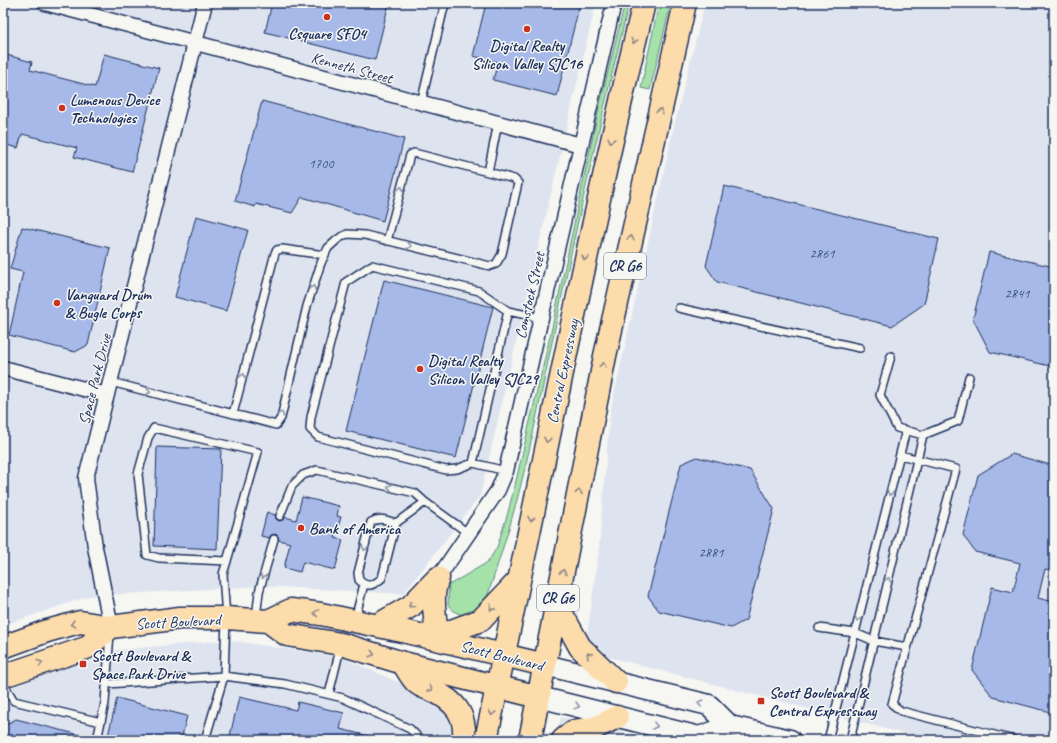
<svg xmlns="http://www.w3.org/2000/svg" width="1057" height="743" viewBox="0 0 1057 743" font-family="Caveat,sans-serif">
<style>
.built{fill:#dee4ef}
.green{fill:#a5e2a9;stroke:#608884}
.building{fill:#a6b9e8;stroke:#1b2f5e}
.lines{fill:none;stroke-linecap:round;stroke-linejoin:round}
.lane-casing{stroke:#1b2f5e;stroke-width:10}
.street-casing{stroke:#1b2f5e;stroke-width:17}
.secondary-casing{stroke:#1b2f5e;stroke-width:23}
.primary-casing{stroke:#1b2f5e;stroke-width:25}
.highway-casing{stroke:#1b2f5e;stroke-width:25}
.lane{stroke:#f6f6f2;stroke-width:7}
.street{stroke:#f6f6f2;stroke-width:14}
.secondary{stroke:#f6f6f2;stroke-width:20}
.primary{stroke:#fddcac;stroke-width:22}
.highway{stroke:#fddcac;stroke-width:22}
.oneway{stroke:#8c8685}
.oneway2{stroke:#8892a8}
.poi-dot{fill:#c8321e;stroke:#f6f6f2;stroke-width:1.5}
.labels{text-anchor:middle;stroke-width:3;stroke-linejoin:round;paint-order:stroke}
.number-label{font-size:14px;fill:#3e5280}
.shield{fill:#f6f6f2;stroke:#5d6b8a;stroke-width:1}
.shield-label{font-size:15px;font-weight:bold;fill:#1b2f5e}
.poi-label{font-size:16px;font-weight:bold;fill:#1b2f5e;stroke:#f6f6f2;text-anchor:start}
.street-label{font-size:16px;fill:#1b2f5e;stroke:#f6f6f2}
</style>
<rect width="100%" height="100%" fill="#f6f6f2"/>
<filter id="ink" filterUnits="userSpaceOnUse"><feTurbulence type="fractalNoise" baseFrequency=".025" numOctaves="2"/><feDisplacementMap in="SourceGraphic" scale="8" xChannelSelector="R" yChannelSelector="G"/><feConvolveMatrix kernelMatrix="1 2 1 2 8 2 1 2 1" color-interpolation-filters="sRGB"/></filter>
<g filter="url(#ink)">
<path class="built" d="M 3,3 L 596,3 L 480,496 L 403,594 L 261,586 L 89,596 L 13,622 L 3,628 Z
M 705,3 L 1054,3 L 1054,740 L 929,740 L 585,651 L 599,548 L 610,413 L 674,126 Z
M 228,640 L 341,657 L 455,707 L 452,740 L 3,740 L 3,690 L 117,650 Z
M 561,717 L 654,740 L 555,740 Z"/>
<path class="green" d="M 625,3 L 629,3 C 605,102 582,200 561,300 C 542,386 528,473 500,557 C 495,572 491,588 484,604 C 471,614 461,621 448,605 L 449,585 L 488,562 L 497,547 L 507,516 L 515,485 L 551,332 L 598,112 Z
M 659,3 L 671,3 L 650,90 L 641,88 Z"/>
<path class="building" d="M 272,3 L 389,3 L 375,60 L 265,32 Z
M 486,3 L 580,3 L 557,96 L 493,80 L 498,62 L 473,56 Z
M 3,54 L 32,62 L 30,70 L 95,87 L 104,54 L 159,68 L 132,172 L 74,157 L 77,148 L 22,134 L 18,148 L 3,144 Z
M 262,101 L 404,139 L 383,221 L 302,197 L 292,213 L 256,204 L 255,207 L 235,201 Z
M 724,186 L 939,239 L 924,304 L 892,326 L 717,282 L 706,266 Z
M 196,216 L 248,230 L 226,311 L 175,297 Z
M 22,227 L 110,248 L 88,345 L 75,352 L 9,335 L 23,272 L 10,269 Z
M 989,252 L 1054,267 L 1054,367 L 990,352 L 973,319 Z
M 384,280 L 493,307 L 456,458 L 346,431 Z
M 157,447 L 221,449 L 217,549 L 154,546 Z
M 1012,454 L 1054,466 L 1054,571 L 1045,569 L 1038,598 L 1054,602 L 1054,713 L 993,697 L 972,670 L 992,587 L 1013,592 L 1020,563 L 975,552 L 963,535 L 978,475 Z
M 697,457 L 750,470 L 774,509 L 746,620 L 731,628 L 659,611 L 648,596 L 681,464 Z
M 302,497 L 339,506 L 337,516 L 341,517 L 335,538 L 343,540 L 335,570 L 303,562 L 300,572 L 284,568 L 290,543 L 279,540 L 278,536 L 275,534 L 271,535 L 269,538 L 261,536 L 267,512 L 275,515 L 276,519 L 279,521 L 283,520 L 285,517 L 296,520 Z
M 239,697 L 296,710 L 298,702 L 344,713 L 340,729 L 369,736 L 368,740 L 229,740 Z
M 117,698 L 187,716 L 181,740 L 107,740 Z
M 16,719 L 84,736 L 84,740 L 3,740 L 3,726 Z"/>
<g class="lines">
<g class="lane-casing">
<path id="lane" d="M 421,103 L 445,3
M 387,241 L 410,155 L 414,153 L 488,172
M 679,308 L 860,348
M 891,356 L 880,395 L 897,428 L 923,435 L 958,421 L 969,377
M 111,382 L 276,425 L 281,418 L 307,306 L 321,263 L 328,248 L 338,239 L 347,234 L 365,235 L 490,266 L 496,264 L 502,254 L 518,183 L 514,179 L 488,172 L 498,123
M 233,414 L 275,253 L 277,250 L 282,249 L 325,255
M 900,455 L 956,469 L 892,704 L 901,711 L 1014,740
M 473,463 L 508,311
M 506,471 L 473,463 L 457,469 L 446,470 L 318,437 L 310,429 L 311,417 L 346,282 L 372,265 L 479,291 L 508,311 L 541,318
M 280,516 L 292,486 L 303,475 L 317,470 L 415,493 L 425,502
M 396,523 C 387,520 380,517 371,522 L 358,573 L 359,580 C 367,588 373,586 382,578 L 396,523 L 425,502 L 468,533
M 256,618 L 259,592 L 274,539
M 355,619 L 364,584
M 819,628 L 855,633 L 874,641 L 907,647
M 3,683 L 14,701 L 101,722
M 107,684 L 224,676 L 285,684 L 343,698 L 410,729 L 416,735 L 418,740
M 329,694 L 341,645
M 97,740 L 105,703 L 110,633
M 205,740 L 224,676 L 226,618 L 223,574 L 227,561 L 258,452 L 154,428 L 148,438 L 138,474 L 147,555 L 159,558 L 227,561
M 828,740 L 906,430
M 850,740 L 923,435"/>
</g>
<g class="street-casing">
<path id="street" d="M 45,3 L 581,145
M 3,368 L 107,395
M 438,578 L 498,490 L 506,471 L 541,318 L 614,3
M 111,627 L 95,547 L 86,478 L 205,3"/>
</g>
<g class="secondary-casing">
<path id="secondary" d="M 545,665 L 709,705 L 730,726 L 790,740
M 539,697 L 699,737 L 730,726"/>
</g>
<g class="primary-casing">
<path id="primary" d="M 268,621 L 287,635 L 341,644 L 403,663 L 539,697
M 378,625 L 411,606 L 438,578
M 437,639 C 436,618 430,597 438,578
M 3,647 L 47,631 L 80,622 L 111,627 L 180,618 L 226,618 L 268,621 L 291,610 L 321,614 L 407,632 L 545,665
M 3,676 L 86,648 L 111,627"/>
</g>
<g class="highway-casing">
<path id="highway" d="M 557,605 L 580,647 L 616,682
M 437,639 L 454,630 L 481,620 L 519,580
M 403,663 C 407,669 411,678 417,683 C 421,687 429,689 434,691 C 456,702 466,715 464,740
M 486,740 C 538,494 585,247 644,3
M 530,740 L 605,356 L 685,3
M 563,740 L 574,731 L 595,728 L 617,717"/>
</g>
<use href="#lane" class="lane"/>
<use href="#street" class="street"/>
<use href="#secondary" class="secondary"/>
<use href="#primary" class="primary"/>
<use href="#highway" class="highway"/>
</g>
<defs><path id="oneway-chevron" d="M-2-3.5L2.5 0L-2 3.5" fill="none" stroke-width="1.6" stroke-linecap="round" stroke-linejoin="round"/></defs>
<g class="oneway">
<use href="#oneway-chevron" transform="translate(634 41) rotate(104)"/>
<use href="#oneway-chevron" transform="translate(660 111) rotate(-77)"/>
<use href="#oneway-chevron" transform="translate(611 140) rotate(103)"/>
<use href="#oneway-chevron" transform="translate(631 238) rotate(-77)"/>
<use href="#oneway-chevron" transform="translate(585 258) rotate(102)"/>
<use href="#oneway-chevron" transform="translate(603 365) rotate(-79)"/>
<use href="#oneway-chevron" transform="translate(547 440) rotate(102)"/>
<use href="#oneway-chevron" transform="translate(579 492) rotate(-79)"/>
<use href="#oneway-chevron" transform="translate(531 519) rotate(101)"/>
<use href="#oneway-chevron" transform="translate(563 572) rotate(-79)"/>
<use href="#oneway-chevron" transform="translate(411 605) rotate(140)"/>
<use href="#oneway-chevron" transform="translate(492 608) rotate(131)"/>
<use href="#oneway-chevron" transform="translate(316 613) rotate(-171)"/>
<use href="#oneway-chevron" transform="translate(73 624) rotate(165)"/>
<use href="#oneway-chevron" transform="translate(372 654) rotate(18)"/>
<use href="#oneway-chevron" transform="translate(589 655) rotate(-137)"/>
<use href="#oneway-chevron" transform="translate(40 663) rotate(-19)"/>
<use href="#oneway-chevron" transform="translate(430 689) rotate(26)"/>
<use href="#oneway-chevron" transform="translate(492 713) rotate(102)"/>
</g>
<g class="oneway2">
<use href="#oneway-chevron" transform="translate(401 189) rotate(-75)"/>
<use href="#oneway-chevron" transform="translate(409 246) rotate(14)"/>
<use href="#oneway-chevron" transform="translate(313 288) rotate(-73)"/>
<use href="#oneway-chevron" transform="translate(243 376) rotate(-75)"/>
<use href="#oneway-chevron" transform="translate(148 392) rotate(14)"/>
<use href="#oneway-chevron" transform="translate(281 414) rotate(-72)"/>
<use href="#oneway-chevron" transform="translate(390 487) rotate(-167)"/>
<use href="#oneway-chevron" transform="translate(890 493) rotate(104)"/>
<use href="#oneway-chevron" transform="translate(365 548) rotate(105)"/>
<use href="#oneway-chevron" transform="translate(263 576) rotate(105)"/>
<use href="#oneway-chevron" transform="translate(888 580) rotate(-77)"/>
<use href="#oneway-chevron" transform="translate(858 619) rotate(104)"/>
<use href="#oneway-chevron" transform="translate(700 703) rotate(-166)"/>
<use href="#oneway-chevron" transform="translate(577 706) rotate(15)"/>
<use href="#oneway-chevron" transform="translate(655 726) rotate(14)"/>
</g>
</g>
<g class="poi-dot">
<circle cx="327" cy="17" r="4"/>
<circle cx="527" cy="29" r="4"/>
<circle cx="62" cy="108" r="4"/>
<circle cx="57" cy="303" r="4"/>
<circle cx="420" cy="369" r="4"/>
<circle cx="301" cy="528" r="4"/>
<rect x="79" y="660" width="8" height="8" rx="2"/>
<rect x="757" y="697" width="8" height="8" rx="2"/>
</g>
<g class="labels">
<g class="number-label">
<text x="321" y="168">1700</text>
<text x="822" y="258">2861</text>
<text x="1017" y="298">2841</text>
<text x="711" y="557">2881</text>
</g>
<g class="shield">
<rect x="604" y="253" width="42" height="26" rx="3"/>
<rect x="537" y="585" width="42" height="26" rx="3"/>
</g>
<g class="shield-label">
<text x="625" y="271">CR G6</text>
<text x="558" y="603">CR G6</text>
</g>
<g class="poi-label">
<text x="327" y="39" text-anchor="middle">Csquare SFO4</text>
<text x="527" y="51" text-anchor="middle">Digital Realty<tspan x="527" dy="18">Silicon Valley SJC16</tspan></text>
<text x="70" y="105">Lumenous Device<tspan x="70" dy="18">Technologies</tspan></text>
<text x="65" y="300">Vanguard Drum<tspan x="65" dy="18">&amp; Bugle Corps</tspan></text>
<text x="428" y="366">Digital Realty<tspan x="428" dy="18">Silicon Valley SJC29</tspan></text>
<text x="309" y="534">Bank of America</text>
<text x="91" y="661">Scott Boulevard &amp;<tspan x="91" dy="18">Space Park Drive</tspan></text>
<text x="769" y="698">Scott Boulevard &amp;<tspan x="769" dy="18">Central Expressway</tspan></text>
</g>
<g class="street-label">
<text transform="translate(352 67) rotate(15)" y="6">Kenneth Street</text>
<text transform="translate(529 295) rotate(-77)" y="6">Comstock Street</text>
<text transform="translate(562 371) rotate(-78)" y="6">Central Expressway</text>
<text transform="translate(94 379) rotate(-76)" y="6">Space Park Drive</text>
<text transform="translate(178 621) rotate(-3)" y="6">Scott Boulevard</text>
<text transform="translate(502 655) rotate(14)" y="6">Scott Boulevard</text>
</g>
</g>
<rect width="1057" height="743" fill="none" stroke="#f6f6f2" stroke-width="16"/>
<rect x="8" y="8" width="1041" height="727" fill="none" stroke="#1b2f5e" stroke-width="1.5" filter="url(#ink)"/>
</svg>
